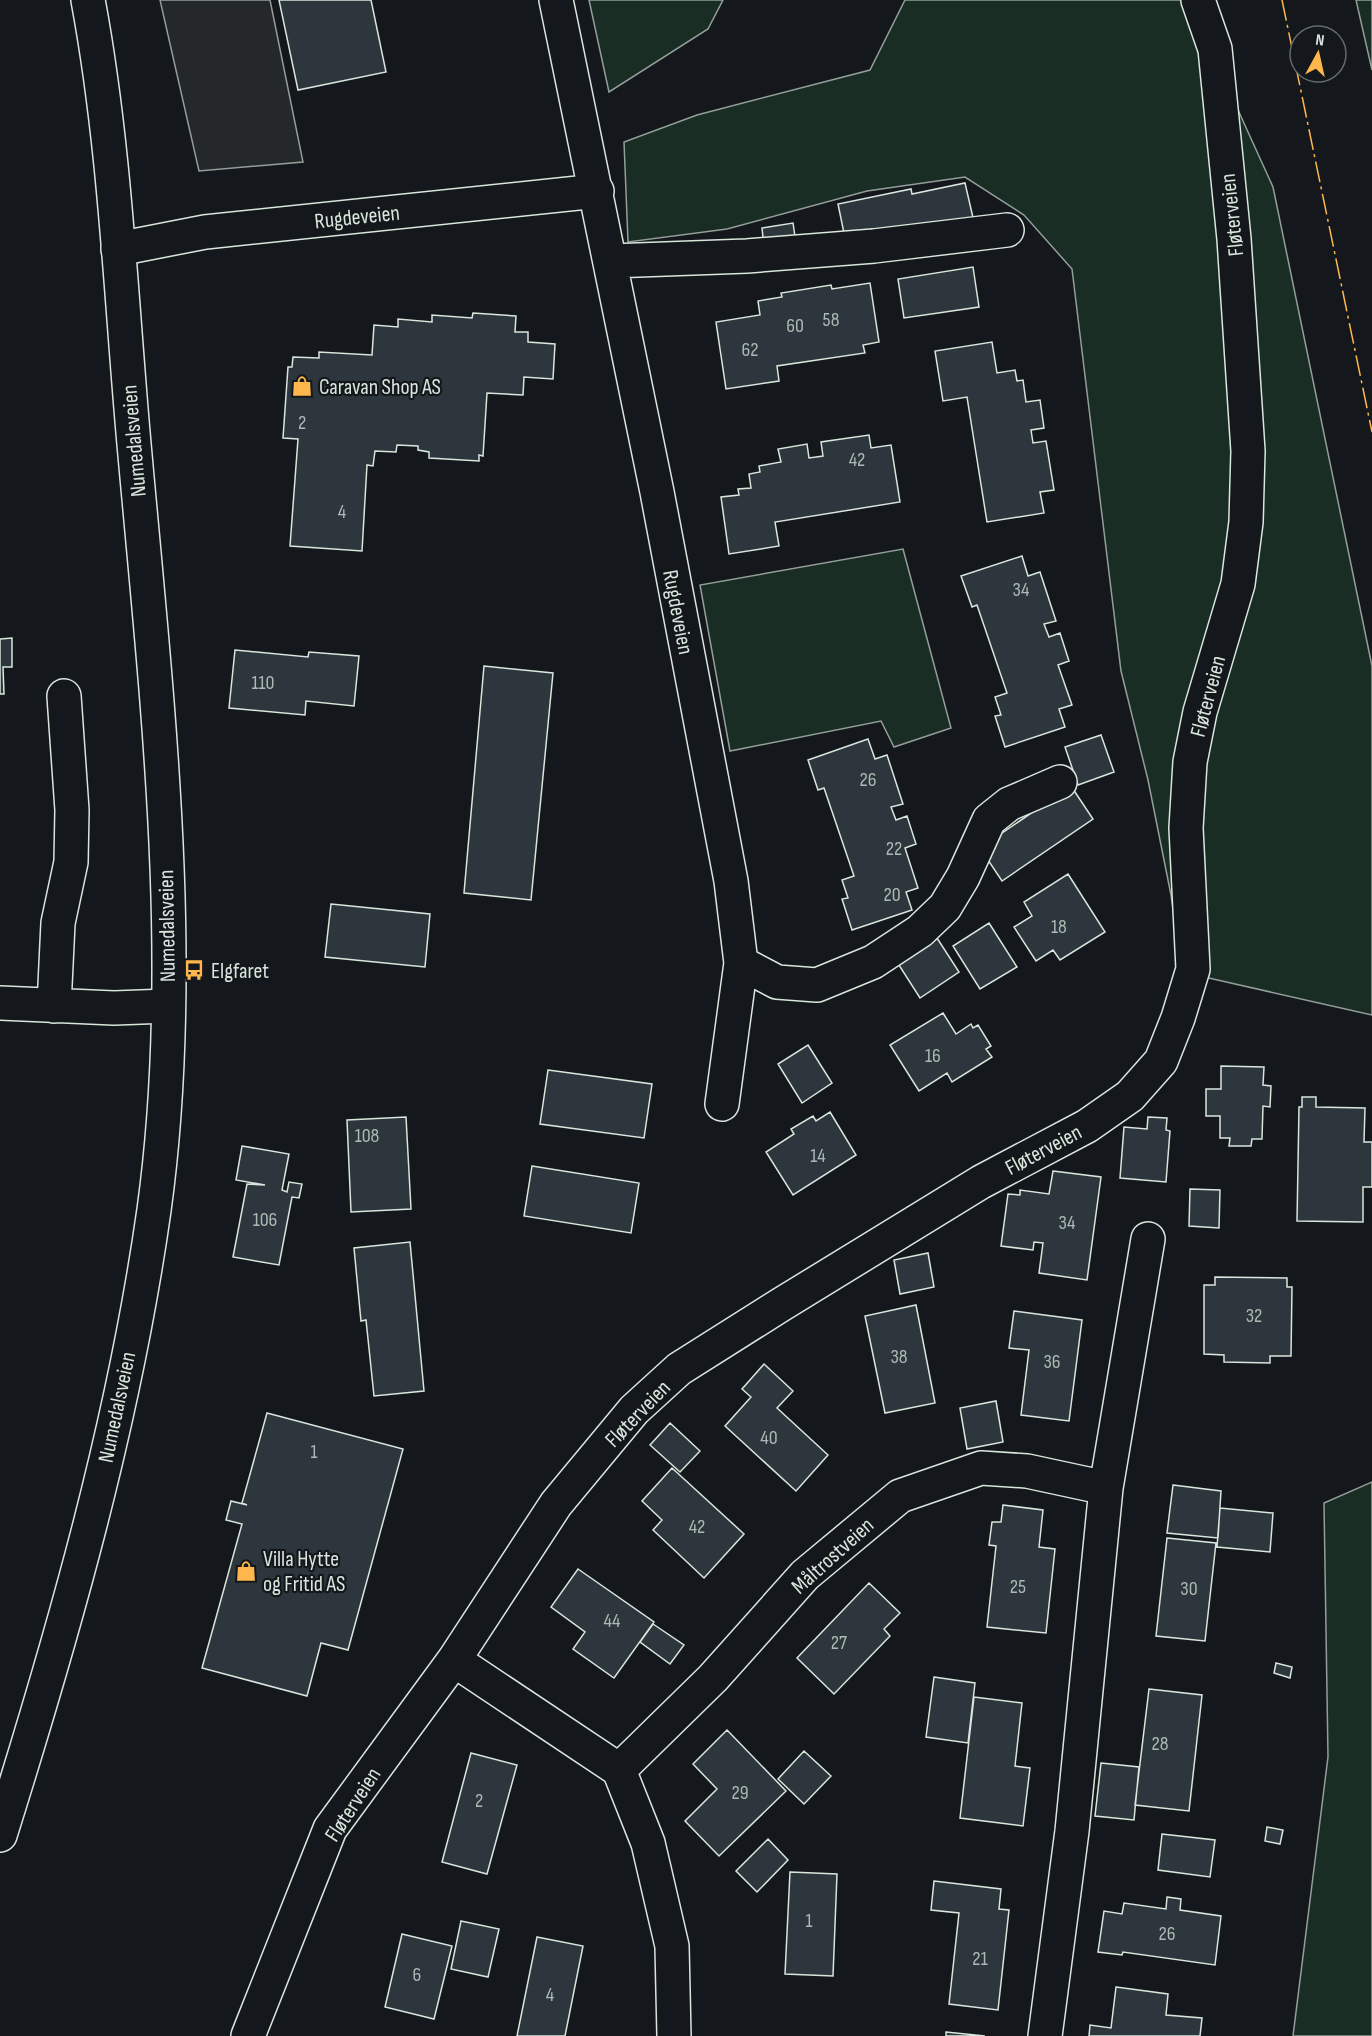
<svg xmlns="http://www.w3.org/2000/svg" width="1372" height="2036" viewBox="0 0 1372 2036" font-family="'Sofia Sans Condensed',sans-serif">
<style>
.green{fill:#1a2d24;stroke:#939e99;stroke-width:1.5}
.parking{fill:#24282b;stroke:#939e99;stroke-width:1.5}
.building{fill:#2c363c;stroke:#d8e6dc;stroke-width:1.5}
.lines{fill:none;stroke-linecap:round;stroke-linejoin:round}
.street-casing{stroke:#d8e6dc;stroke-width:36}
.primary-casing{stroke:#d8e6dc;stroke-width:36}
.street{stroke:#14181c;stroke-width:33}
.primary{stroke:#14181c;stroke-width:33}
.power{stroke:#ffb74d;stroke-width:1.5;stroke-dasharray:21 4.5 3 4.5;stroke-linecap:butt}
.labels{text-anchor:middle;stroke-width:4.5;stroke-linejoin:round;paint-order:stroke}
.number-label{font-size:20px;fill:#adbab4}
.street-label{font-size:22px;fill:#d8e6dc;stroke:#14181c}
.poi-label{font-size:22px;fill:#d8e6dc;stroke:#14181c;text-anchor:start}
</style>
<rect width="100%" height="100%" fill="#14181c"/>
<path class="green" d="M 589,0 L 723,0 L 708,29 L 609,92 Z
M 905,0 L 1188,0 L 1273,187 L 1372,666 L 1372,1015 L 1182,972 L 1171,895 L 1148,780 L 1121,671 L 1072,269 L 1024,215 L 965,177 L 867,191 L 727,229 L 628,242 L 624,142 L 697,115 L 870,70 Z
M 1356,0 L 1372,0 L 1372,70 Z
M 903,549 L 951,728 L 894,747 L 881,721 L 730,751 L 700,585 Z
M 1372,1482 L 1372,2036 L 1293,2036 L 1328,1757 L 1324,1503 Z"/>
<path class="parking" d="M 160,0 L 270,0 L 303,162 L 199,171 Z"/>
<path class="building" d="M 279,0 L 371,0 L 386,72 L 298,90 Z
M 965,183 L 974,222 L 846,243 L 838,204 L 911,189 L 912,194 Z
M 793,223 L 796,243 L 764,247 L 762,228 Z
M 973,267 L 979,307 L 904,318 L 898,279 Z
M 870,283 L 879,342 L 863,345 L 865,353 L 777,366 L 779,381 L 726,389 L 716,322 L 760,315 L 758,301 L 782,297 L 781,293 L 831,285 L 832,289 Z
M 473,313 L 516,316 L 515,332 L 528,332 L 528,342 L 555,344 L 553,379 L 524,377 L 523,395 L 487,393 L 483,456 L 479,455 L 479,461 L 429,458 L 429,452 L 418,450 L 418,446 L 397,445 L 396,452 L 375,451 L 373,466 L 367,465 L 362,551 L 290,546 L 298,439 L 283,438 L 288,367 L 292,367 L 293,357 L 319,358 L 319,352 L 372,355 L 374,325 L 398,327 L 398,319 L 432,322 L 432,315 L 472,318 Z
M 992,342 L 997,373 L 1015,370 L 1017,381 L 1023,380 L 1026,402 L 1040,400 L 1044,428 L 1031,430 L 1033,443 L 1046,441 L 1054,490 L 1040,492 L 1044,513 L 987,522 L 967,397 L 943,401 L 935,351 Z
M 869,435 L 871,448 L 891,445 L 900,502 L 775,522 L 779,546 L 729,554 L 721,497 L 739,495 L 738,489 L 751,488 L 749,474 L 760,472 L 759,466 L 781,462 L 778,449 L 807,444 L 809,458 L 823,456 L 821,442 Z
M 1022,556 L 1028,576 L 1040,572 L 1056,621 L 1044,624 L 1049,637 L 1060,633 L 1069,661 L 1058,665 L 1072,705 L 1059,709 L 1065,727 L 1005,747 L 995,716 L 1001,715 L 995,697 L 1007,693 L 977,605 L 972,607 L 961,576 Z
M 12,638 L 12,667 L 3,667 L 4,694 L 0,694 L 0,639 Z
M 235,650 L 308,657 L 309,652 L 359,656 L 354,706 L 306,701 L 305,715 L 229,708 Z
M 484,666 L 553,673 L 531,900 L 464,893 Z
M 1101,735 L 1114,772 L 1078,785 L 1065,747 Z
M 868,739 L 875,759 L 887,755 L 903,804 L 891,807 L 896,820 L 907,816 L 916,844 L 905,848 L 918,888 L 906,892 L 912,910 L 852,930 L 842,899 L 848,898 L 842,880 L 854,876 L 824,788 L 818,790 L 808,760 Z
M 1071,786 L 1093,819 L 1002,881 L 980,848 Z
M 1068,874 L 1105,932 L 1060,960 L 1053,950 L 1036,961 L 1014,927 L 1032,916 L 1024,902 Z
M 331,904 L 430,914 L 425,967 L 325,957 Z
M 989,923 L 1017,967 L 980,989 L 953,946 Z
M 937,938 L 959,972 L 920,998 L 897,962 Z
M 943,1013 L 956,1034 L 971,1024 L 973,1028 L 978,1025 L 991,1046 L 986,1049 L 992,1057 L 952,1082 L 947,1073 L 919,1091 L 890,1045 Z
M 808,1045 L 832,1083 L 802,1103 L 778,1064 Z
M 1221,1066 L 1264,1067 L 1263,1085 L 1271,1086 L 1270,1107 L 1263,1106 L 1262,1139 L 1252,1139 L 1251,1146 L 1229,1146 L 1230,1138 L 1220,1138 L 1220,1116 L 1206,1116 L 1206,1089 L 1221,1089 Z
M 548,1070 L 652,1084 L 644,1138 L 540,1124 Z
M 1302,1097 L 1316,1097 L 1316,1107 L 1365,1108 L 1364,1142 L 1372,1142 L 1372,1187 L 1363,1187 L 1363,1222 L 1297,1221 L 1299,1107 L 1302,1107 Z
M 830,1112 L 856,1155 L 793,1195 L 766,1152 L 794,1134 L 791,1129 L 813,1116 L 816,1121 Z
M 406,1117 L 411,1209 L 351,1212 L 347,1120 Z
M 1148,1117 L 1167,1118 L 1166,1130 L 1170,1131 L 1166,1182 L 1120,1178 L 1124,1127 L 1147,1129 Z
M 242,1146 L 289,1154 L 282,1190 L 287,1192 L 289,1182 L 302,1184 L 299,1198 L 292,1197 L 279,1265 L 233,1257 L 247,1184 L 265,1185 L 236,1180 Z
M 532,1166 L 639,1183 L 631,1233 L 524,1216 Z
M 1053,1171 L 1101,1177 L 1087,1280 L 1039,1273 L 1043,1243 L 1034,1242 L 1033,1250 L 1001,1246 L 1008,1194 L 1020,1195 L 1020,1190 L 1049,1194 Z
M 1190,1189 L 1220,1190 L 1219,1228 L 1189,1226 Z
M 410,1242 L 424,1391 L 374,1396 L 366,1320 L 361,1321 L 354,1248 Z
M 928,1253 L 934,1287 L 900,1294 L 894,1260 Z
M 1215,1277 L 1287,1278 L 1287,1287 L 1292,1287 L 1291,1356 L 1270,1356 L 1270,1363 L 1224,1362 L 1224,1355 L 1204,1354 L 1204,1285 L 1215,1285 Z
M 916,1305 L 935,1403 L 885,1413 L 865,1316 Z
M 1014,1311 L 1082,1320 L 1069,1421 L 1021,1415 L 1029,1350 L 1009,1348 Z
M 764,1364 L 793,1391 L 777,1408 L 828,1455 L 796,1491 L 725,1426 L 751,1397 L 742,1389 Z
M 996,1401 L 1003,1442 L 967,1449 L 960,1408 Z
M 267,1413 L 403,1449 L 348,1650 L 321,1643 L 307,1696 L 202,1668 L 242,1524 L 226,1520 L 231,1501 L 247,1505 L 242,1503 Z
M 670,1423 L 700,1451 L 680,1472 L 650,1445 Z
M 672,1468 L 744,1534 L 704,1578 L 653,1530 L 662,1520 L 642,1501 Z
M 1173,1485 L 1221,1491 L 1218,1538 L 1167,1533 Z
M 1003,1505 L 1043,1510 L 1039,1547 L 1055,1549 L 1046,1633 L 987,1627 L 996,1546 L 989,1545 L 992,1522 L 1001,1522 Z
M 1220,1508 L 1273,1513 L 1270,1552 L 1217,1547 Z
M 1167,1538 L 1216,1543 L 1205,1641 L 1156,1636 Z
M 578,1569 L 654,1622 L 614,1678 L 573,1649 L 585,1632 L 551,1607 Z
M 869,1583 L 900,1613 L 884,1629 L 890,1636 L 834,1694 L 797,1658 Z
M 653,1624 L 684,1645 L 670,1664 L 640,1642 Z
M 1276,1663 L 1292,1667 L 1290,1678 L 1274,1673 Z
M 934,1677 L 975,1683 L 968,1743 L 926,1737 Z
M 1149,1689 L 1202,1695 L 1189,1811 L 1135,1805 Z
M 974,1697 L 1022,1703 L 1015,1766 L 1030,1768 L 1023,1826 L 960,1818 Z
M 727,1730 L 786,1791 L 719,1856 L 685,1821 L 717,1789 L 693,1764 Z
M 804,1751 L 831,1776 L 804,1804 L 778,1779 Z
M 471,1753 L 517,1765 L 487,1874 L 442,1862 Z
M 1101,1763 L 1139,1767 L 1134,1820 L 1095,1816 Z
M 1267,1827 L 1283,1830 L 1280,1844 L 1265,1841 Z
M 1162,1834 L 1215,1840 L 1210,1877 L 1158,1870 Z
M 768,1839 L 788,1860 L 757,1892 L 736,1871 Z
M 790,1872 L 837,1874 L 833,1976 L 785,1974 Z
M 934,1881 L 1001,1889 L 999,1909 L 1009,1910 L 998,2010 L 949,2004 L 959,1913 L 931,1910 Z
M 1167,1897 L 1181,1899 L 1180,1910 L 1221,1916 L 1215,1965 L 1123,1952 L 1122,1955 L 1098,1952 L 1104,1911 L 1122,1914 L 1124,1903 L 1166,1909 Z
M 461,1921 L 499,1929 L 488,1977 L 451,1969 Z
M 402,1934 L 452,1946 L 434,2019 L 385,2007 Z
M 537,1937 L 583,1946 L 565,2036 L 517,2036 Z
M 1116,1987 L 1168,1994 L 1166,2015 L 1202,2018 L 1200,2036 L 1089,2036 L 1090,2025 L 1111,2028 Z
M 946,2032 L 985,2036 L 946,2036 Z"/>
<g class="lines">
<g class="street-casing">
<path id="street" d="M 556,0 L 657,492 L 731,881 L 741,963 L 722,1104
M 118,249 L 205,232 L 597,191
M 611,261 L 747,256 L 874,246 L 1007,230
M 741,963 L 777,982 L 817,985 L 873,962 L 920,931 L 945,907 L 963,877 L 989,820 L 1009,804 L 1060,782
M 0,1003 L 114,1008 L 168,1006
M 54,1006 L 58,923 L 71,862 L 72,810 L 64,696
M 1106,1488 L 1148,1239
M 454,1660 L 619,1770 L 713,1678 L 805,1575 L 900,1496 L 981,1468 L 1027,1471 L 1106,1488 L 1072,1831 L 1045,2036
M 619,1770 L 648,1843 L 672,1946 L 674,2036
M 248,2036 L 330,1829 L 454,1660 L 556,1504 L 634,1410 L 679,1369 L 782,1304 L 981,1182 L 1087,1126 L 1130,1096 L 1161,1061 L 1178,1018 L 1193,969 L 1186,828 L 1190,762 L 1200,712 L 1238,584 L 1246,522 L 1248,451 L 1234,239 L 1215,49 L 1198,0"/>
</g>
<g class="primary-casing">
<path id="primary" d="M 0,1835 C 64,1631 124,1422 154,1210 C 188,965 157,700 135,455 C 121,304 116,150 88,0"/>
</g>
<use href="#street" class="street"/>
<use href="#primary" class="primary"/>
<path class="power" d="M 1282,0 L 1372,432"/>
</g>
<defs>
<g id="shop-bare" transform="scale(1.62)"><path d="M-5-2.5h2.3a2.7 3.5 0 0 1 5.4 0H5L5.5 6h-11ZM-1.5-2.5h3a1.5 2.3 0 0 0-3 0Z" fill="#ffb74d" stroke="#14181c" stroke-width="2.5" paint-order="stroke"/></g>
<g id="bus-bare" transform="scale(1.62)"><path d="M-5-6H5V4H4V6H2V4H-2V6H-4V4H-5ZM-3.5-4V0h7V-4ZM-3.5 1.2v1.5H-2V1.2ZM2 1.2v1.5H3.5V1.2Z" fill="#ffb74d" stroke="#14181c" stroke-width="2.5" paint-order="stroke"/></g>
</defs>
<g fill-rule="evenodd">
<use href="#shop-bare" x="302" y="386"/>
<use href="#bus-bare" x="194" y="970"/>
<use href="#shop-bare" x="246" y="1571"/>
</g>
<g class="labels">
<g class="number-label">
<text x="831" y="326">58</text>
<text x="795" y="332">60</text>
<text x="750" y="356">62</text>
<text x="302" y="429">2</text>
<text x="857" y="466">42</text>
<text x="342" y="518">4</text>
<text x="1021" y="596">34</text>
<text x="263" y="689">110</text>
<text x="868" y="786">26</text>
<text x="894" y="855">22</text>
<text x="892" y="901">20</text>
<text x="1059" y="933">18</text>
<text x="933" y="1062">16</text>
<text x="367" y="1142">108</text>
<text x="818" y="1162">14</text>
<text x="265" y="1226">106</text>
<text x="1067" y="1229">34</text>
<text x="1254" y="1322">32</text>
<text x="899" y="1363">38</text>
<text x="1052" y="1368">36</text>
<text x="769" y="1444">40</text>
<text x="314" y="1458">1</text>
<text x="697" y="1533">42</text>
<text x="1018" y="1593">25</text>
<text x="1189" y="1595">30</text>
<text x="612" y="1627">44</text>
<text x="839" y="1649">27</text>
<text x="1160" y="1750">28</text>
<text x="740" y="1799">29</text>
<text x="479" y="1807">2</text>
<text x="809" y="1927">1</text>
<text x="1167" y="1940">26</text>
<text x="980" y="1965">21</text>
<text x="417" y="1981">6</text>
<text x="550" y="2001">4</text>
</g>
<g class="street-label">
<text transform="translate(1231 215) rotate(-96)" y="8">Fløterveien</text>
<text transform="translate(357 216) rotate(-6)" y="8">Rugdeveien</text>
<text transform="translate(133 441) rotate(-95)" y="8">Numedalsveien</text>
<text transform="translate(679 612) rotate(79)" y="8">Rugdeveien</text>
<text transform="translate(1207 696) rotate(-75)" y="8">Fløterveien</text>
<text transform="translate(166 926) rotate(-91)" y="8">Numedalsveien</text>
<text transform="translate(1043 1149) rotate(-28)" y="8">Fløterveien</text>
<text transform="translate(116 1407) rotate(-78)" y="8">Numedalsveien</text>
<text transform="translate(637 1413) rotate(-46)" y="8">Fløterveien</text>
<text transform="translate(832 1555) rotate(-42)" y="8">Måltrostveien</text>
<text transform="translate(352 1804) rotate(-57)" y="8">Fløterveien</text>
</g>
<g class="poi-label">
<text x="319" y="394">Caravan Shop AS</text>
<text x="211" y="978">Elgfaret</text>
<text x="263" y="1566">Villa Hytte<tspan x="263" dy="25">og Fritid AS</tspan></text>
</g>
</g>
<g transform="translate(1318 54) rotate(8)"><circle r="28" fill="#14181c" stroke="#626a69" stroke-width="1.5"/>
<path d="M0-4.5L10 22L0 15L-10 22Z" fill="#ffb74d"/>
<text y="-9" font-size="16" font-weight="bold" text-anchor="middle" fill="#d8e6dc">N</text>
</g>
</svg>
